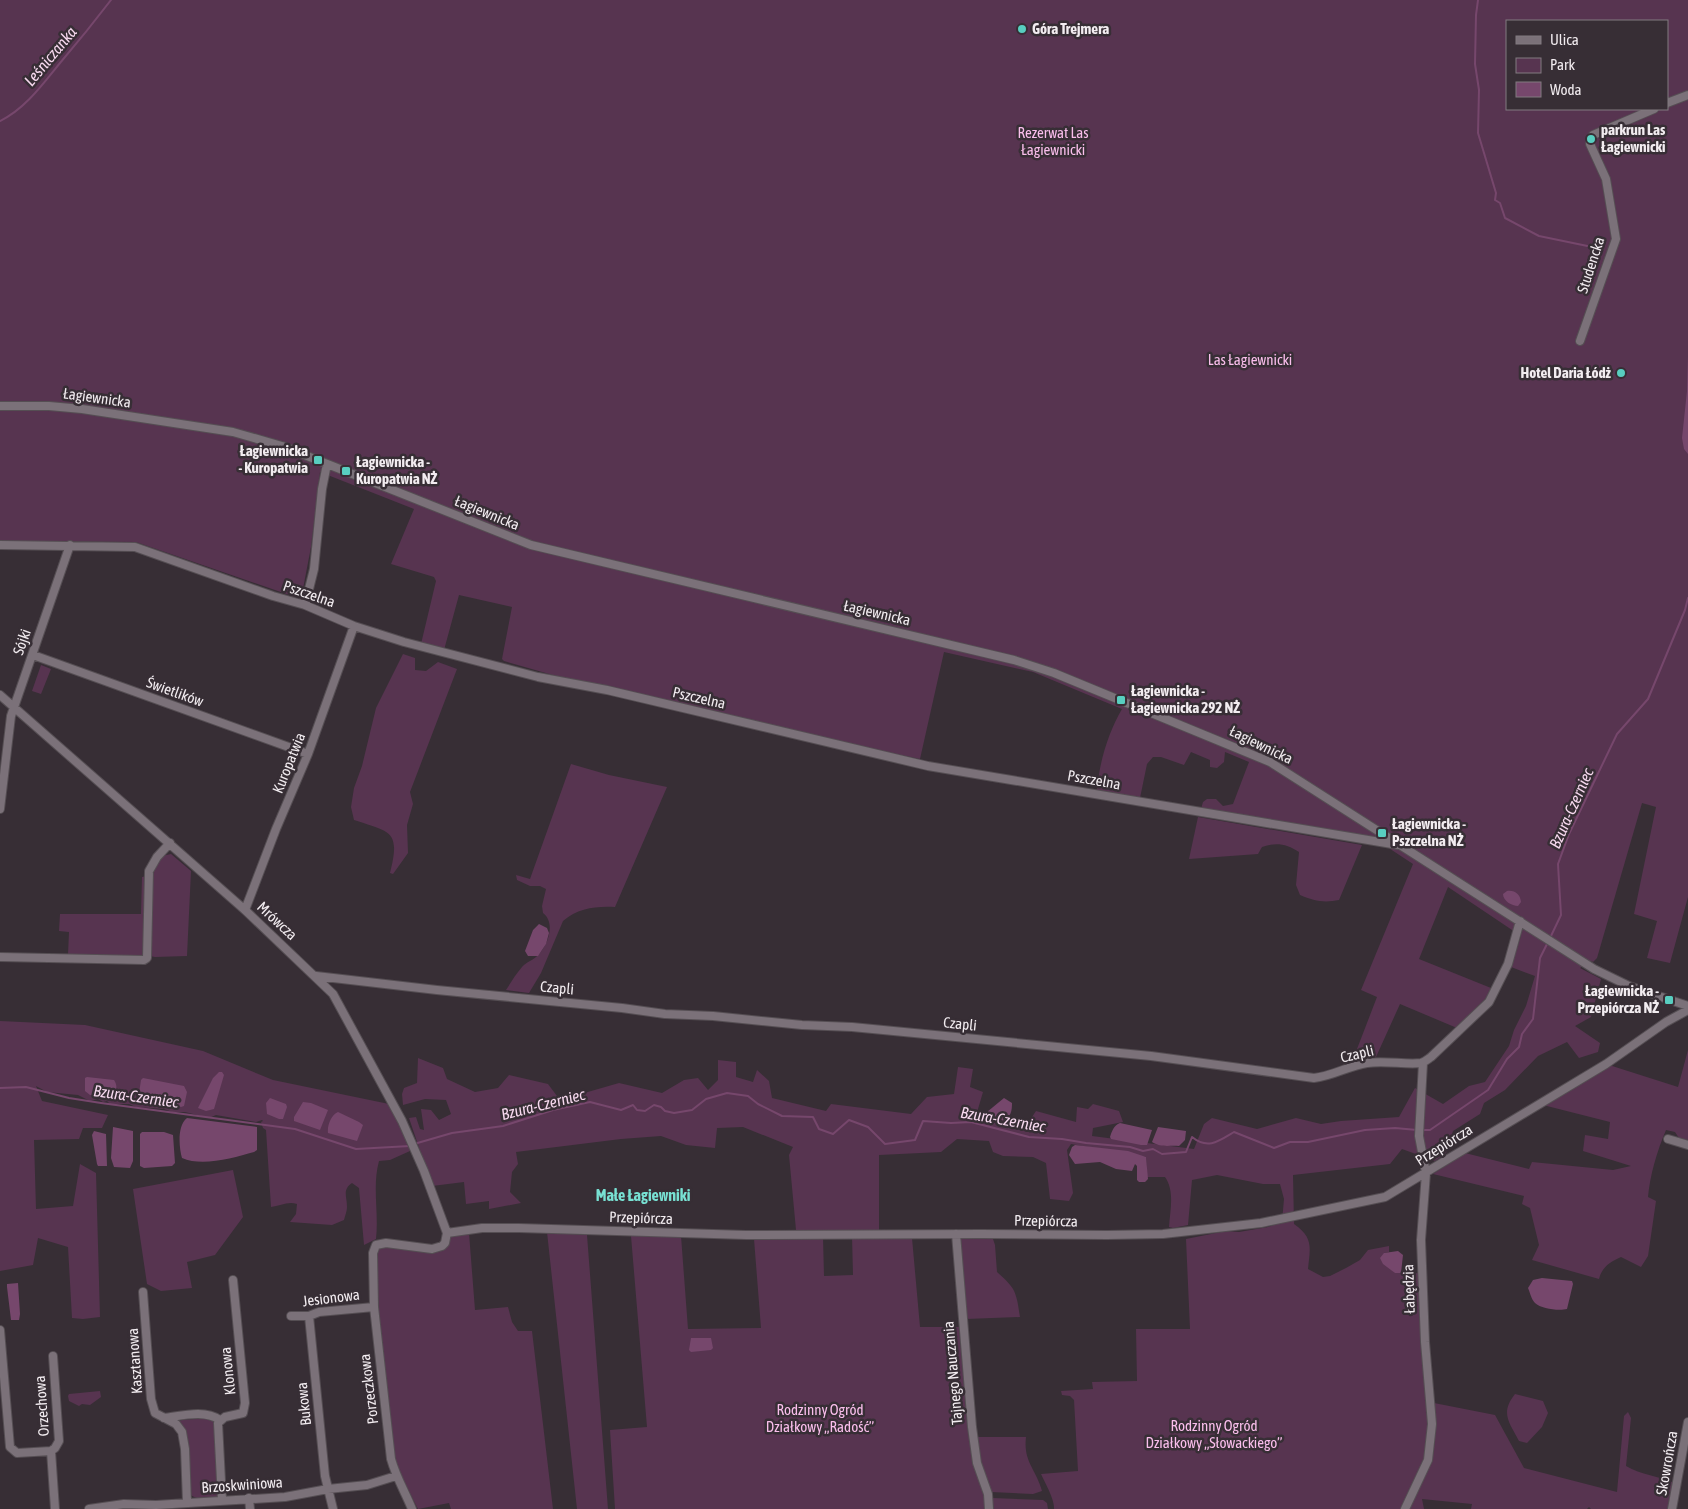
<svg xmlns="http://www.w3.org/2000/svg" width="1688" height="1509" viewBox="0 0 1688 1509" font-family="'Asap Condensed',sans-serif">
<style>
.green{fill:#573450;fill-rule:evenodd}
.water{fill:#76476c}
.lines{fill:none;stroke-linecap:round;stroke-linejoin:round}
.stream{stroke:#76476c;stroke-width:2}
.minor-casing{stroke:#554e53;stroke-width:10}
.minor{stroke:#7b7179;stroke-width:8}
.poi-dot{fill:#58cec0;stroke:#372e35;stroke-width:2}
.labels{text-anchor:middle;stroke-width:5;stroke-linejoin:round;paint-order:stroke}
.poi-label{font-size:15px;font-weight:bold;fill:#f2ecf0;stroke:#372e35;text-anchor:start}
.park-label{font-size:15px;fill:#fabeec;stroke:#372e35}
.street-label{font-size:15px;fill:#f2ecf0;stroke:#372e35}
.water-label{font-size:16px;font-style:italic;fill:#f7d9ef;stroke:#372e35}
.neighbourhood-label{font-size:16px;font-weight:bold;fill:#78e1d3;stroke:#372e35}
</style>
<rect width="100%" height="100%" fill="#372e35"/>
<path class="green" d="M 0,0 L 1688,0 L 1688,897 L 1670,963 L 1647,958 L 1657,921 L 1634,914 L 1656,807 L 1642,803 L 1597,958 L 1593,962 L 1591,961 L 1580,968 L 1601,979 L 1591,1017 L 1575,1026 L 1600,1043 L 1598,1052 L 1579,1058 L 1567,1042 L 1538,1056 L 1505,1090 L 1484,1103 L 1480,1114 L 1453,1131 L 1446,1153 L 1435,1161 L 1402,1149 L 1390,1164 L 1293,1175 L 1294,1224 C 1314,1238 1310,1248 1308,1269 L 1323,1277 L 1330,1276 L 1346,1268 L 1360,1260 L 1368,1250 L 1389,1246 L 1389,1252 L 1384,1253 L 1395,1273 C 1403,1272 1410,1274 1419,1273 L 1421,1347 L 1429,1427 L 1423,1467 L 1425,1476 C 1437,1457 1436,1425 1434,1403 L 1495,1415 L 1524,1468 L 1617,1492 L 1624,1416 L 1628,1412 L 1631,1418 L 1626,1466 C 1641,1475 1659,1476 1675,1483 L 1669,1509 L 1591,1509 L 1589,1507 L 1587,1509 L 1471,1509 L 1472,1504 L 1422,1499 L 1424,1509 L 1054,1509 C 1055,1500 1045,1483 1041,1474 L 1078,1471 L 1074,1400 L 1070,1396 L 1062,1395 L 1061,1391 L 1093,1389 L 1092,1382 L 1137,1381 L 1136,1329 L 1190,1329 L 1186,1239 L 1226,1231 L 1239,1232 L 1268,1227 L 1282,1222 L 1284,1199 L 1280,1184 L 1263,1184 L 1217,1175 L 1192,1180 L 1188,1225 L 1173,1228 L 1169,1227 C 1170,1211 1175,1191 1165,1177 L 1147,1177 L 1146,1157 L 1071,1144 L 1067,1150 L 1073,1193 L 1069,1201 L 1050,1199 L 1046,1163 L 1033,1157 L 1003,1156 L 993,1152 L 989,1141 L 957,1139 L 941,1152 L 879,1155 L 879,1230 L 796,1230 L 789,1155 L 793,1147 L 743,1127 L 717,1128 L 715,1148 L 686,1145 L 661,1136 L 621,1139 L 516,1152 L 518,1164 L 512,1172 L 510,1192 L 521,1203 L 489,1209 L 489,1201 L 466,1204 L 464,1182 L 432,1186 L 409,1118 L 416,1117 L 420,1129 L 424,1130 L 421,1109 L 431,1110 L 439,1120 L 451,1114 L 446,1100 L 425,1099 L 403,1105 L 402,1094 L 404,1088 L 417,1083 L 418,1058 L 443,1068 L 447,1079 L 475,1092 L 498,1088 L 509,1075 L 548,1084 L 560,1100 L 619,1083 L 662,1093 L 684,1080 L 698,1078 L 708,1090 L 718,1080 L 718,1060 L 736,1062 L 736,1077 L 753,1082 L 757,1070 L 769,1081 L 772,1098 L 826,1111 L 831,1104 L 911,1114 L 927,1097 L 954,1094 L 958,1067 L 973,1069 L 970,1087 L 983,1092 L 978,1109 L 979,1119 L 1024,1129 L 1036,1111 L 1076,1122 L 1077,1107 L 1088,1109 L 1093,1104 L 1119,1111 L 1123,1122 L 1093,1128 L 1092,1136 L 1194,1149 L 1204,1124 L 1212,1118 L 1257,1129 L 1296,1118 L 1321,1124 L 1341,1121 L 1399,1117 L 1415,1088 L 1443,1104 L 1469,1086 L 1485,1082 L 1509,1046 L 1514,1030 L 1526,1006 L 1535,976 L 1511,967 L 1521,936 L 1448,887 L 1419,959 L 1491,988 L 1486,998 L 1457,1028 L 1400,1004 L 1376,1057 L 1356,1057 L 1352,1062 L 1377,997 L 1361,990 L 1413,864 L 1372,837 L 1201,809 L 1203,802 L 1207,799 L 1216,799 L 1223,806 L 1233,804 L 1249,762 L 1225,752 L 1224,762 L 1217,768 L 1210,767 L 1210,760 L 1191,752 L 1184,765 L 1161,757 L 1153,757 L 1147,764 L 1140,798 L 1098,792 L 1097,791 C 1099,763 1108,733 1122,709 L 1033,672 L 944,652 L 920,759 L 725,718 L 609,691 L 504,661 L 502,659 L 512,607 L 459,595 L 444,650 L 421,644 L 436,581 L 434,577 L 391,564 L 414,509 L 320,472 L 311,547 L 301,599 L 136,542 L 0,541 ZM 1507,21 L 1667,21 L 1667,109 L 1507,109 Z
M 403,654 L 415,658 L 415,670 L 426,671 L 438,662 L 457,669 L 410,792 L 413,804 L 407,825 L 408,853 L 393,874 L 390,873 C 401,830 390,832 354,820 L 351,807 L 354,788 L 362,766 L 376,708 Z
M 41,665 L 51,669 L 41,694 L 32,691 Z
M 571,764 L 609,775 L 667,787 L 615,907 C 596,906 578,908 563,921 L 541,973 L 529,993 L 506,990 C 511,982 516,974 522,967 C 526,962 534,960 538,955 C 548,945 556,923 543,913 L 542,906 L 546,889 L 540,886 L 530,886 L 517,880 L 516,875 L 530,879 Z
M 1198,817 L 1362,845 L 1339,900 C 1324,903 1314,901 1300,895 L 1296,885 L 1299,852 C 1287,844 1276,842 1262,847 L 1258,854 L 1189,859 Z
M 171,854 L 191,871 L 187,956 L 155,957 L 150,956 L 152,871 L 162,856 Z
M 147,876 L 145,954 L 141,959 L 72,957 L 68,955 L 69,932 L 59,931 L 60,914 L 141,914 L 142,877 Z
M 0,1021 L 85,1025 L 203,1051 L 273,1080 L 389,1104 L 408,1141 L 407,1142 L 410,1151 L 390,1160 L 379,1161 C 372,1187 379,1212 376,1239 L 364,1245 L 359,1188 L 352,1183 C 342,1190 347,1196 347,1207 C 347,1211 345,1216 344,1220 L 332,1225 L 290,1222 L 296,1214 L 297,1204 C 288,1201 280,1206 271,1207 L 266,1130 L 263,1128 L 261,1122 L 263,1121 L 262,1120 L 256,1122 L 216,1115 L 209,1118 L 185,1112 L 172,1112 L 164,1109 L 136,1107 L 129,1104 L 110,1104 L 107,1101 L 103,1102 L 98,1099 L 90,1101 L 78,1095 L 47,1092 L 36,1086 L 42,1101 L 108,1115 L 102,1128 L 83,1128 L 79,1139 L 34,1140 L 36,1209 L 73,1206 L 80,1164 L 96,1173 L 100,1317 L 83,1319 L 72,1318 L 68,1247 L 38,1238 L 33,1265 L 0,1271 Z
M 1688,1050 L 1688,1140 L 1679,1138 L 1675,1132 L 1666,1130 C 1657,1151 1650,1175 1648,1197 L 1656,1201 L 1648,1256 L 1641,1267 L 1621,1257 C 1610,1262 1602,1267 1599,1279 L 1532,1260 L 1539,1245 L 1530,1208 L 1522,1204 L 1524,1196 L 1433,1174 L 1465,1153 L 1529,1169 L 1532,1162 L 1613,1170 L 1631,1166 L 1583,1151 L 1585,1135 L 1608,1139 L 1610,1122 L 1543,1105 L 1609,1065 L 1678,1087 Z
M 233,1170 L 243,1217 L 215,1255 L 187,1262 L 192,1288 L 161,1291 L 147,1284 L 133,1189 Z
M 547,1232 L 587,1235 L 608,1509 L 577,1509 Z
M 469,1233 L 475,1310 L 508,1307 L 512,1322 L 518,1331 L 532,1331 L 553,1509 L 451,1509 L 449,1503 L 418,1509 L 400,1474 L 395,1458 L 378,1317 L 378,1250 L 381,1246 L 437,1252 L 449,1244 L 450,1237 L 453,1235 Z
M 631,1236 L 681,1236 L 688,1329 L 761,1328 L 754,1239 L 823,1237 L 824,1276 L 853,1275 L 852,1236 L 912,1238 L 920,1327 L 959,1327 L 968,1431 L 974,1464 L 985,1500 L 986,1509 L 615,1509 L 610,1430 L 647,1427 Z
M 992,1236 L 995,1245 L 997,1272 C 1016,1289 1016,1291 1020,1317 L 966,1319 L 960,1238 Z
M 100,1391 L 101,1397 L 90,1405 L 82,1404 L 79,1406 L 69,1401 L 68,1396 L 69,1394 Z
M 1515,1394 L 1543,1401 L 1548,1413 L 1542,1427 L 1527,1443 L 1519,1441 C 1509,1422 1500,1413 1515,1394 Z
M 209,1418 L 213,1421 L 215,1427 L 218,1497 C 207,1500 198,1501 188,1493 L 177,1422 L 182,1420 Z
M 975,1437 L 1026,1437 C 1023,1462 1036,1469 1042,1491 L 1033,1494 L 991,1492 L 980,1461 Z
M 992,1498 L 1043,1500 L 1047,1503 L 1048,1509 L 994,1509 Z"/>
<path class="water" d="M 1688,356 L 1688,454 L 1684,449 L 1682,438 L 1687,391 Z
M 1507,891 C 1515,890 1520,894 1521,902 L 1518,906 C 1512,906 1503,901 1503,894 Z
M 539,924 L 547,928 L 549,933 L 546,944 L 538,956 L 528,956 L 525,951 L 533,930 Z
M 219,1072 L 222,1072 L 224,1075 L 214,1109 L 206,1111 L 198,1108 L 213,1078 Z
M 87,1077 L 114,1080 C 118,1086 117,1091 111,1095 L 90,1095 L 85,1091 L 85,1078 Z
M 143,1078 L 184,1086 L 187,1092 L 184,1106 L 181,1107 L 170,1103 L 138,1100 L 141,1080 Z
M 270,1098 L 286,1104 L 287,1107 L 283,1119 L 279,1119 L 267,1114 L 266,1103 Z
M 1004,1098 L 1012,1103 C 1012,1111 1011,1116 1004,1121 L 988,1115 L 987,1112 Z
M 303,1102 L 311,1103 L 328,1110 L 320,1130 L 294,1121 L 294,1117 Z
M 338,1112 L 359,1122 L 363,1125 L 357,1141 L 328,1133 C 327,1126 331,1115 338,1112 Z
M 187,1118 L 257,1127 L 257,1150 L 254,1152 C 233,1158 202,1167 182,1158 C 179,1147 177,1126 187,1118 Z
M 1120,1123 L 1152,1130 L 1147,1145 L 1141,1145 L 1111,1139 L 1110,1137 C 1112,1131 1114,1125 1120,1123 Z
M 113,1127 L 133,1131 L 133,1161 L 130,1168 L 114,1167 L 111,1158 Z
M 1158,1127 L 1186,1131 L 1185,1140 L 1179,1146 C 1169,1145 1162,1148 1152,1142 Z
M 94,1131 L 106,1134 L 107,1166 L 98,1166 L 97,1164 L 92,1135 Z
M 142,1132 L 164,1132 L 173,1135 L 175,1163 L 172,1166 L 144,1168 L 140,1166 L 140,1134 Z
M 1075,1145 L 1128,1151 L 1146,1157 L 1148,1179 L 1145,1182 L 1139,1182 L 1137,1180 L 1137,1166 L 1135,1164 L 1132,1171 L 1116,1169 L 1100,1162 L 1075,1164 L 1069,1155 L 1072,1147 Z
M 1398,1251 L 1403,1255 L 1401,1273 L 1395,1273 L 1383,1264 L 1380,1258 L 1384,1253 Z
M 1542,1278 L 1572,1281 L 1573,1284 L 1567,1309 C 1559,1311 1541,1309 1535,1303 C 1531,1299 1530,1292 1528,1288 L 1533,1280 Z
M 18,1283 L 20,1314 L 19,1320 L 11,1320 L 7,1287 L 7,1284 Z
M 691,1338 L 711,1338 L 713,1348 L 711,1350 L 691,1352 L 689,1350 Z"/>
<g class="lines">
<path class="stream" d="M 1478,0 L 1476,15 L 1475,64 L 1479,90 L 1478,133 L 1496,193 L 1495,200 L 1500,203 L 1505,218 L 1539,236 L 1602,249
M 0,121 C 25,109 43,84 60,63 C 78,42 95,21 111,0
M 1550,938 L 1561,915 L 1558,864 L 1569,834 L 1617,734 L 1648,699 L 1685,610 L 1688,598
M 0,1088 L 26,1087 L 69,1098 L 101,1103 L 295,1129 L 356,1149 L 410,1146
M 1422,1130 L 1430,1130 L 1488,1090 L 1507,1059 L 1519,1047 L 1522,1034 L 1533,1019 L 1540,958 L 1548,942
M 414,1144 L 452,1133 L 503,1126 L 553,1110 L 590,1102 L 621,1110 L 633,1105 L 637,1110 L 645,1111 L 654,1105 L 661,1107 L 665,1111 L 674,1113 L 692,1110 L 706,1099 L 727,1093 L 748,1096 L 758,1104 L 782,1116 L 813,1117 L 819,1129 L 833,1134 L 849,1120 L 868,1127 L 885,1144 L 915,1140 L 923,1121 L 951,1123 L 971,1122 L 1029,1137 L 1062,1139 L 1086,1143 L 1130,1147 L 1143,1151 L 1153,1149 L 1162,1154 L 1186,1152 L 1192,1137 C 1208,1150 1219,1141 1234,1132 L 1274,1148 L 1290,1142 L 1308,1142 L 1365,1130 L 1395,1128 L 1417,1130"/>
<g class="minor-casing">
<path id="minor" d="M 1667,103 L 1688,95
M 1580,341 L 1616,239 L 1606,179 L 1590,144 L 1591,139 L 1593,135 L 1654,109
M 0,406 L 49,406 L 82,409 L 233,432 L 282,446 L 531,545 L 1014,660 L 1054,673 L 1270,762 L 1594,969 L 1629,986 L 1688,1006
M 0,545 L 135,547 L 273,596 L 305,605 L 354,626 L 404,642 L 538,677 L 607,690 L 928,766 L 1398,845
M 305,605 L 314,569 L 322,489 L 327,464
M 33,655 L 308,754
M 0,695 L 245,910 L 333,994 L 402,1121 L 424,1171 L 447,1233
M 0,809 L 11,716 L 70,545
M 245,910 L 276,829 L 308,754 L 354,626
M 0,957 L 144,960 L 147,958 L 149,871 L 157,857 L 170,843
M 316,976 L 437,990 L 622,1008 L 665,1014 L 713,1016 L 802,1025 L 852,1027 L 1151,1056 L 1314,1078 C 1333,1076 1348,1066 1367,1063 C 1385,1060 1405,1065 1421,1063 C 1425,1062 1428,1059 1431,1057 L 1489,1002 L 1508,964 L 1520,921
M 1668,1139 L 1688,1145
M 447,1233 L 482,1228 L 519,1228 L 746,1235 L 981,1234 L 1107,1235 L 1163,1234 L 1261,1223 L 1385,1197 L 1606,1064 L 1666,1022 L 1688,1010
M 956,1234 L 972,1427 L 977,1463 L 988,1494 L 989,1509
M 143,1292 L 151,1399 L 155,1413 L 176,1424 L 182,1432 L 185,1449 L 187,1502
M 291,1316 L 309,1316 L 319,1312 L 374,1307
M 309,1316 L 325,1476 L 333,1509
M 0,1330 L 10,1447 L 17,1453 L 51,1451
M 53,1356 L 59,1441 L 55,1448 L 51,1451 L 55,1509
M 164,1418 C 181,1416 204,1409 220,1420
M 249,1498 L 250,1509
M 222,1500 L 218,1423 L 225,1417 L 243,1413 L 245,1403 L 233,1280
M 89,1509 L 124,1504 L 156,1505 L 285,1497 L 328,1489 L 367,1485 L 396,1476
M 412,1509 C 405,1492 396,1477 391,1459 L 374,1307 L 373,1253 L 376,1245 L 386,1243 L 432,1249 L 442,1246 L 445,1243 L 447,1233
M 1405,1509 L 1428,1460 L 1432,1424 L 1425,1342 L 1421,1240 L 1426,1173 L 1419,1136 L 1423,1063
M 1672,1509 L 1688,1422"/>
</g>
<use href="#minor" class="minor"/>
</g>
<g class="poi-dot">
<circle cx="1022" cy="29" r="5"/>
<circle cx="1591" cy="139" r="5"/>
<circle cx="1621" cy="373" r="5"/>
<rect x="313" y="455" width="10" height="10" rx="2.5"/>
<rect x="341" y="466" width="10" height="10" rx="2.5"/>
<rect x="1116" y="695" width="10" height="10" rx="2.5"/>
<rect x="1377" y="828" width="10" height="10" rx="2.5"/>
<rect x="1664" y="995" width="10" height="10" rx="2.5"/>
</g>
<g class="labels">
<g class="poi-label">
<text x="1032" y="34">Góra Trejmera</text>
<text x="1601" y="135">parkrun Las<tspan x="1601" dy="17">Łagiewnicki</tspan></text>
<text x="1611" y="378" text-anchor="end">Hotel Daria Łódż</text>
<text x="308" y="456" text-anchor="end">Łagiewnicka<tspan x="308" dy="17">- Kuropatwia</tspan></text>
<text x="356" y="467">Łagiewnicka -<tspan x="356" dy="17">Kuropatwia NŻ</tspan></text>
<text x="1131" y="696">Łagiewnicka -<tspan x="1131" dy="17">Łagiewnicka 292 NŻ</tspan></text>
<text x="1392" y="829">Łagiewnicka -<tspan x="1392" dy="17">Pszczelna NŻ</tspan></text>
<text x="1659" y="996" text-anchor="end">Łagiewnicka -<tspan x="1659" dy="17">Przepiórcza NŻ</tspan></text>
</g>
<g class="park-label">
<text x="1053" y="138">Rezerwat Las<tspan x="1053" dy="17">Łagiewnicki</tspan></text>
<text x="1250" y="365">Las Łagiewnicki</text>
<text x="820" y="1415">Rodzinny Ogród<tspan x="820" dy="17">Działkowy „Radość”</tspan></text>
<text x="1214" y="1431">Rodzinny Ogród<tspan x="1214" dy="17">Działkowy „Słowackiego”</tspan></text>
</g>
<g class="street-label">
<text transform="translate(1591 265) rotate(-72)" y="5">Studencka</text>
<text transform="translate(97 398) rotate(8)" y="5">Łagiewnicka</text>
<text transform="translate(487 513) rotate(22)" y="5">Łagiewnicka</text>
<text transform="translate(309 594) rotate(19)" y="5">Pszczelna</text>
<text transform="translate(877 613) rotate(13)" y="5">Łagiewnicka</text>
<text transform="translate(22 642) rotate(-71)" y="5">Sójki</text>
<text transform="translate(175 692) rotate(20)" y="5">Świetlików</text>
<text transform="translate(699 698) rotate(13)" y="5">Pszczelna</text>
<text transform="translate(1261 745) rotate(26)" y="5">Łagiewnicka</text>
<text transform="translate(289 763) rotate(-68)" y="5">Kuropatwia</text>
<text transform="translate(1094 780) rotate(10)" y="5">Pszczelna</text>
<text transform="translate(277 921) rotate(43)" y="5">Mrówcza</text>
<text transform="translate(557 988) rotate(5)" y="5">Czapli</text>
<text transform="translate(960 1024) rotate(6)" y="5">Czapli</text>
<text transform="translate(1357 1054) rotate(-13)" y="5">Czapli</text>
<text transform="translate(1444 1145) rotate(-32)" y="5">Przepiórcza</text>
<text transform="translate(641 1218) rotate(2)" y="5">Przepiórcza</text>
<text transform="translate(1046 1221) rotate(1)" y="5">Przepiórcza</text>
<text transform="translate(1409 1289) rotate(-92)" y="5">Łabędzia</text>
<text transform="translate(331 1298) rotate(-7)" y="5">Jesionowa</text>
<text transform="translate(135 1361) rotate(-94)" y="5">Kasztanowa</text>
<text transform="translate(228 1371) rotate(-96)" y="5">Klonowa</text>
<text transform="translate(953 1373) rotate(-95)" y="5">Tajnego Nauczania</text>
<text transform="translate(369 1389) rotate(-97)" y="5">Porzeczkowa</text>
<text transform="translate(304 1404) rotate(-96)" y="5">Bukowa</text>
<text transform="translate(42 1406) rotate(-94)" y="5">Orzechowa</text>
<text transform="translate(1667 1463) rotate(-80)" y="5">Skowrończa</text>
<text transform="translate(242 1485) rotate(-4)" y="5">Brzoskwiniowa</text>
</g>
<g class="water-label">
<text transform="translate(50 56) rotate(-50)" y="6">Leśniczanka</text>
<text transform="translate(1571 808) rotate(-66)" y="6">Bzura-Czerniec</text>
<text transform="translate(136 1096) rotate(8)" y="6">Bzura-Czerniec</text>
<text transform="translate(543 1104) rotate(-14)" y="6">Bzura-Czerniec</text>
<text transform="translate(1003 1119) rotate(10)" y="6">Bzura-Czerniec</text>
</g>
<g class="neighbourhood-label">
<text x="643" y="1201">Małe Łagiewniki</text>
</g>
</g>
<rect x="1506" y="20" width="162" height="90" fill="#372e35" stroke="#827a80"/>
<rect x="1516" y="36" width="25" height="8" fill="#7b7179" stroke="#827a80"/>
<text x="1550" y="45" font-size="15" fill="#f2ecf0">Ulica</text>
<rect x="1516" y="58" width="25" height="15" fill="#573450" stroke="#827a80"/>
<text x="1550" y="70" font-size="15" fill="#f2ecf0">Park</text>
<rect x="1516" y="82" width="25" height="15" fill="#76476c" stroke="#827a80"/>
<text x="1550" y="95" font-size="15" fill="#f2ecf0">Woda</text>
</svg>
